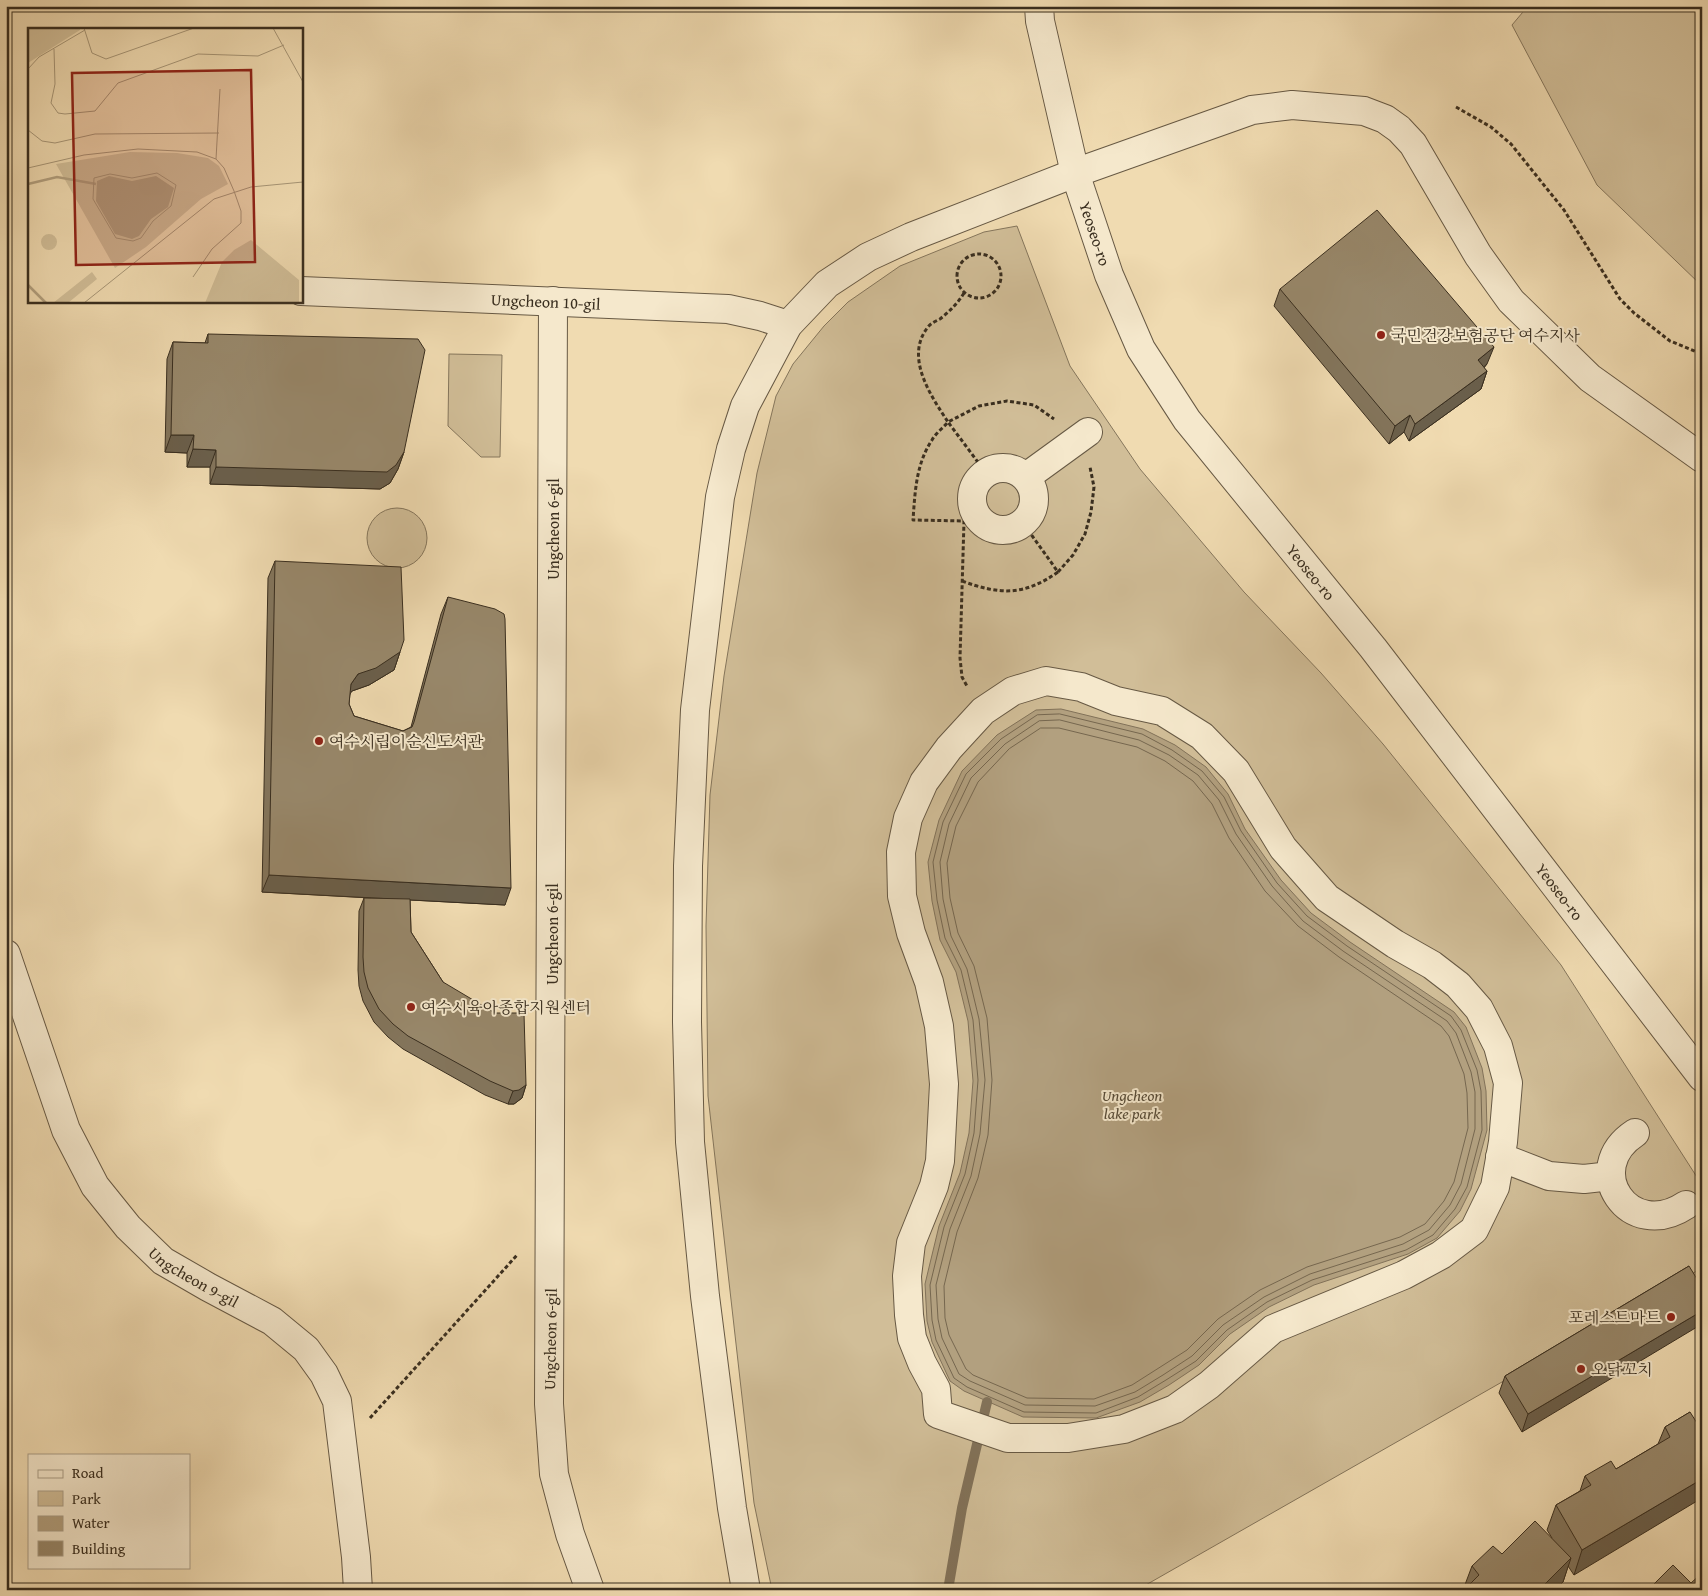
<svg xmlns="http://www.w3.org/2000/svg" width="1708" height="1596" viewBox="0 0 1708 1596" font-family="'Gentium Book Plus','Noto Serif KR',serif">
<style>
.green{fill:#d1be98;stroke:#85765c}
.water{fill:#b2a07f;stroke:#827259}
.lines{fill:none;stroke-linecap:round;stroke-linejoin:round}
.shore{stroke:#76674f;stroke-width:1}
.stream{stroke:#827259;stroke-width:10}
.minor-casing{stroke:#675944;stroke-width:30}
.path{stroke:#392e1f;stroke-width:3;stroke-dasharray:4 2.5;stroke-linecap:butt}
.minor{stroke:#f5e8cc;stroke-width:28}
.wall{fill:#83755c;stroke:#392e1f}
.shaded-wall{fill:#6a5f4b;stroke:#392e1f}
.building{fill:#98886b;stroke:#392e1f}
.poi-dot{fill:#8f2418;stroke:#f5e8cc;stroke-width:2}
.labels{text-anchor:middle;stroke-width:4;stroke-linejoin:round;paint-order:stroke}
.street-label{font-size:16px;fill:#392e1f;stroke:#f5e8cc}
.poi-label{font-size:16px;fill:#392e1f;stroke:#f5e8cc;text-anchor:start}
.park-label{font-size:16px;font-style:italic;fill:#574b37;stroke:#f5e8cc}
.inset-river{fill:none;stroke:#b2a07f;stroke-width:2.5}
.inset-road{fill:none;stroke:#a79677;stroke-width:1}
.view{fill:#8f2418;fill-opacity:0.15;stroke:#8f2418;stroke-width:2.5}
.inset-edge{fill:none;stroke:#392e1f;stroke-width:2.5}
</style>
<rect width="100%" height="100%" fill="#f0dbb1"/>
<filter id="stains"><feTurbulence type="fractalNoise" baseFrequency=".004" numOctaves="4"/><feColorMatrix values="0 0 0 0 .2 0 0 0 0 .09 0 0 0 0 .02 0 0 0 .5 -.17"/></filter>
<radialGradient id="worn" r=".72"><stop offset=".6" stop-color="#630" stop-opacity="0"/><stop offset="1" stop-color="#630" stop-opacity=".3"/></radialGradient>
<path class="green" d="M 1528,6 L 1702,6 L 1702,286 L 1597,185 L 1512,25 Z
M 1017,226 L 1070,366 L 1140,469 L 1244,592 L 1321,673 L 1383,744 L 1561,965 L 1702,1185 L 1702,1268 L 1137,1590 L 772,1590 L 754,1503 L 708,1096 L 706,926 L 710,795 L 724,676 L 757,473 L 776,396 L 793,364 L 824,326 L 848,302 L 900,266 L 984,232 Z
M 449,354 L 502,355 L 500,457 L 481,457 L 448,426 Z
M367 538a30 30 0 1 1 60 0a30 30 0 1 1-60 0Z"/>
<path class="water" d="M 1061,709 L 1143,729 L 1175,745 L 1206,767 L 1228,794 L 1245,829 L 1281,880 L 1311,913 L 1350,942 L 1454,1012 L 1466,1027 L 1482,1068 L 1486,1091 L 1487,1130 L 1471,1189 L 1460,1211 L 1437,1238 L 1408,1254 L 1314,1285 L 1269,1307 L 1230,1334 L 1199,1365 L 1169,1385 L 1140,1402 L 1096,1418 L 1023,1417 L 964,1391 L 950,1381 L 932,1342 L 927,1321 L 925,1284 L 939,1226 L 960,1173 L 969,1133 L 973,1081 L 968,1021 L 956,972 L 940,940 L 932,901 L 928,862 L 939,820 L 962,771 L 997,735 L 1036,710 Z"/>
<g class="lines">
<path class="shore" d="M 1060,714 L 1142,734 L 1172,750 L 1202,771 L 1224,797 L 1241,831 L 1277,883 L 1307,916 L 1347,946 L 1451,1016 L 1461,1030 L 1477,1070 L 1481,1091 L 1482,1130 L 1467,1187 L 1455,1209 L 1433,1235 L 1406,1250 L 1312,1280 L 1267,1302 L 1227,1330 L 1196,1361 L 1166,1380 L 1138,1397 L 1096,1413 L 1024,1412 L 967,1387 L 954,1378 L 936,1340 L 932,1320 L 930,1285 L 944,1227 L 965,1174 L 974,1133 L 978,1080 L 973,1020 L 961,970 L 945,938 L 937,900 L 933,862 L 943,822 L 966,774 L 1001,739 L 1037,715 Z
M 1060,720 L 1139,740 L 1169,755 L 1198,775 L 1219,800 L 1236,834 L 1272,886 L 1303,921 L 1343,951 L 1447,1021 L 1456,1033 L 1471,1072 L 1475,1092 L 1475,1129 L 1461,1184 L 1450,1205 L 1429,1230 L 1403,1244 L 1310,1274 L 1264,1297 L 1223,1325 L 1192,1356 L 1163,1375 L 1135,1392 L 1095,1406 L 1025,1405 L 970,1381 L 959,1374 L 942,1338 L 938,1319 L 936,1285 L 950,1229 L 971,1176 L 980,1134 L 985,1080 L 979,1019 L 967,969 L 951,936 L 943,899 L 940,862 L 949,824 L 971,778 L 1005,744 L 1039,721 Z
M 1041,728 L 1059,728 L 1137,747 L 1165,761 L 1193,781 L 1212,804 L 1229,838 L 1265,891 L 1298,926 L 1339,957 L 1441,1026 L 1449,1036 L 1464,1074 L 1467,1093 L 1468,1128 L 1454,1182 L 1444,1201 L 1425,1224 L 1400,1237 L 1307,1267 L 1260,1290 L 1218,1319 L 1187,1350 L 1132,1385 L 1094,1399 L 1027,1398 L 973,1375 L 966,1369 L 949,1335 L 945,1318 L 944,1286 L 957,1232 L 978,1178 L 988,1135 L 992,1080 L 987,1018 L 974,966 L 958,933 L 950,898 L 947,863 L 956,826 L 978,782 L 1009,749 Z"/>
<path class="stream" d="M 948,1590 L 962,1508 L 987,1402"/>
<g class="minor-casing">
<g id="minor">
<path id="s1" d="M 1039,6 L 1040,21 L 1075,173 L 1109,275 L 1141,349 L 1187,420 L 1373,648 L 1702,1077"/>
<path id="s2" d="M 301,291 L 728,309 L 760,316 L 788,325"/>
<path d="M 553,301 L 549,1404 L 554,1474 L 570,1534 L 590,1590"/>
<circle cx="1003" cy="499" r="31"/>
<path d="M 1026,477 L 1088,432"/>
<path d="M 1046,681 L 1081,687 L 1116,701 L 1162,711 L 1202,736 L 1236,771 L 1283,848 L 1327,898 L 1395,944 L 1432,965 L 1458,985 L 1479,1009 L 1498,1046 L 1508,1083 L 1503,1142 L 1495,1187 L 1474,1230 L 1441,1255 L 1404,1275 L 1273,1329 L 1209,1385 L 1175,1409 L 1124,1429 L 1068,1438 L 1008,1438 L 938,1414 L 936,1389 L 922,1363 L 912,1338 L 909,1315 L 907,1276 L 911,1243 L 934,1186 L 940,1161 L 944,1084 L 939,1026 L 929,982 L 911,933 L 902,896 L 901,852 L 908,818 L 924,782 L 949,748 L 983,711 L 1013,691 Z"/>
<path id="s3" d="M 6,954 L 66,1130 L 95,1186 L 128,1227 L 163,1261 L 208,1287 L 272,1321 L 306,1349 L 324,1374 L 337,1401 L 356,1557 L 358,1590"/>
<path d="M 1635,1133 C 1580,1169 1629,1243 1686,1205"/>
<path d="M 1500,1157 L 1549,1176 L 1584,1179 L 1611,1176"/>
<path d="M 746,1590 L 732,1508 L 705,1296 L 690,1142 L 687,1022 L 688,866 L 695,710 L 720,497 L 731,449 L 745,406 L 788,325 L 827,284 L 868,257 L 911,237 L 1075,173 L 1252,110 L 1292,105 L 1364,111 L 1385,119 L 1399,129 L 1413,144 L 1478,255 L 1511,301 L 1590,378 L 1702,458"/>
</g>
</g>
<path class="path" d="M 1456,107 L 1491,127 L 1511,144 L 1564,210 L 1620,299 L 1634,313 L 1670,341 L 1702,354
M957 276a22 22 0 1 1 44 0a22 22 0 1 1-44 0Z
M 964,293 C 958,303 950,311 940,319 C 936,321 931,323 928,327 C 904,357 931,396 948,422 C 943,428 936,433 932,440 C 916,464 915,492 913,520 L 964,521 L 960,658 L 962,677 L 967,686
M 986,473 L 948,422 L 979,406 L 1007,401 L 1034,405 L 1054,419
M 964,521 L 975,514
M 1058,572 L 1073,555 L 1085,534 L 1091,512 L 1094,487 L 1090,467
M 962,581 C 1000,595 1024,596 1058,572 L 1023,523
M 370,1418 L 518,1254"/>
<use href="#minor" class="minor"/>
</g>
<path class="wall" d="M 1280,289 L 1487,364 L 1484,368 L 1487,371 L 1481,389 L 1409,441 L 1404,432 L 1389,444 L 1274,306 Z
M 208,334 L 404,452 L 398,469 L 390,483 L 380,489 L 210,484 L 210,467 L 187,467 L 187,453 L 165,452 L 167,359 L 173,342 L 205,343 Z
M 275,561 L 400,652 L 394,670 L 369,685 L 352,691 L 350,693 L 349,704 L 354,716 L 403,731 L 411,727 L 441,614 L 448,597 L 505,905 L 410,900 L 411,932 L 443,982 L 526,1085 L 522,1098 L 514,1104 L 508,1104 L 485,1095 L 403,1049 L 388,1037 L 374,1022 L 363,1001 L 359,986 L 358,970 L 359,911 L 364,898 L 371,898 L 262,892 L 268,578 Z
M 1702,759 L 1702,777 L 1697,771 Z
M 1689,1266 L 1522,1432 L 1499,1393 L 1505,1376 Z
M 1690,1412 L 1574,1575 L 1568,1566 L 1563,1582 L 1555,1590 L 1463,1590 L 1472,1566 L 1502,1554 L 1552,1538 L 1547,1530 L 1556,1505 L 1580,1491 L 1585,1476 L 1616,1469 L 1658,1444 L 1665,1427 Z"/>
<path class="shaded-wall" d="M 1494,347 L 1487,364 L 1471,378 L 1478,360 Z
M 1487,371 L 1481,389 L 1409,441 L 1415,424 Z
M 1410,415 L 1404,432 L 1389,444 L 1395,426 Z
M 171,435 L 194,435 L 187,453 L 165,452 Z
M 193,449 L 216,450 L 210,467 L 187,467 Z
M 404,452 L 398,469 L 390,483 L 380,489 L 210,484 L 216,467 Z
M 400,652 L 394,670 L 369,685 L 352,691 L 345,702 L 351,684 L 358,674 Z
M 269,875 L 511,888 L 505,905 L 262,892 Z
M 526,1085 L 522,1098 L 514,1104 L 508,1104 L 513,1091 Z
M 1702,1311 L 1702,1324 L 1522,1432 L 1528,1414 Z
M 1702,1479 L 1702,1498 L 1574,1575 L 1582,1550 Z
M 1571,1558 L 1563,1582 L 1555,1590 L 1539,1590 Z"/>
<path class="building" d="M 1377,210 L 1494,347 L 1478,360 L 1487,371 L 1415,424 L 1410,415 L 1395,426 L 1280,289 Z
M 208,334 L 418,339 L 425,350 L 404,452 L 396,465 L 387,472 L 216,467 L 216,450 L 193,449 L 194,435 L 171,435 L 173,342 L 208,343 Z
M 275,561 L 401,567 L 404,640 L 400,652 L 376,668 L 358,674 L 351,684 L 349,704 L 354,716 L 403,731 L 412,727 L 414,722 L 448,597 L 495,609 L 504,614 L 505,619 L 511,888 L 269,875 Z
M 364,898 L 410,899 L 411,932 L 443,982 L 495,1013 L 524,1013 L 526,1085 L 519,1090 L 513,1091 L 490,1081 L 408,1036 L 393,1024 L 379,1009 L 368,988 L 364,972 L 363,957 Z
M 1689,1266 L 1702,1287 L 1702,1311 L 1528,1414 L 1505,1376 Z
M 1690,1412 L 1697,1423 L 1702,1420 L 1702,1479 L 1582,1550 L 1556,1505 L 1591,1485 L 1585,1476 L 1611,1461 L 1616,1469 L 1670,1437 L 1665,1427 Z
M 1535,1521 L 1571,1558 L 1539,1590 L 1464,1590 L 1479,1575 L 1472,1566 L 1493,1546 L 1502,1554 Z
M 1673,1565 L 1691,1583 L 1702,1573 L 1702,1590 L 1648,1590 Z"/>
<g class="poi-dot">
<circle cx="1381" cy="335" r="5"/>
<circle cx="319" cy="741" r="5"/>
<circle cx="411" cy="1007" r="5"/>
<circle cx="1671" cy="1317" r="5"/>
<circle cx="1581" cy="1369" r="5"/>
</g>
<g class="labels">
<g class="street-label">
<text dy="6" stroke="none"><textPath href="#s1" startOffset="235">Yeoseo-ro</textPath></text>
<text dy="6" stroke="none"><textPath href="#s2" startOffset="245">Ungcheon 10-gil</textPath></text>
<text transform="translate(553 529) rotate(-90)" y="6">Ungcheon 6-gil</text>
<text dy="6" stroke="none"><textPath href="#s1" startOffset="640">Yeoseo-ro</textPath></text>
<text dy="6" stroke="none"><textPath href="#s1" startOffset="1045">Yeoseo-ro</textPath></text>
<text transform="translate(552 934) rotate(-90)" y="6">Ungcheon 6-gil</text>
<text dy="6" stroke="none"><textPath href="#s3" startOffset="385">Ungcheon 9-gil</textPath></text>
<text transform="translate(550 1339) rotate(-89)" y="6">Ungcheon 6-gil</text>
</g>
<g class="poi-label">
<text x="1391" y="341">국민건강보험공단 여수지사</text>
<text x="329" y="747">여수시립이순신도서관</text>
<text x="421" y="1013">여수시육아종합지원센터</text>
<text x="1661" y="1323" text-anchor="end">포레스트마트</text>
<text x="1591" y="1375">오닭꼬치</text>
</g>
<g class="park-label">
<text x="1132" y="1101">Ungcheon<tspan x="1132" dy="18">lake park</tspan></text>
</g>
</g>
<g transform="translate(28 28)">
<rect width="275" height="275" fill="#f0dbb1"/>
<path d="M 0,0 L 52,0 L 52,2 L 0,35 ZM 102,124 L 149,125 L 180,130 L 191,138 L 200,156 L 173,171 L 118,219 L 87,240 L 28,136 ZM13 214a8 8 0 1 1 16 0a8 8 0 1 1-16 0ZM 223,212 L 271,252 L 271,275 L 177,275 L 194,234 L 206,222 ZM 64,244 L 69,251 L 40,275 L 25,275 Z" fill="#d1be98"/>
<path d="M 81,148 L 104,153 L 128,148 L 146,160 L 140,179 L 123,191 L 111,208 L 104,211 L 87,206 L 68,173 L 69,153 Z" fill="#b2a07f"/>
<path class="inset-river" d="M 0,156 L 29,149 L 68,156M 0,257 L 18,275"/>
<path class="inset-road" d="M 56,0 L 64,25 L 78,31 L 166,0M 245,0 L 275,54M 26,21 L 27,56 L 23,75 L 30,85 L 37,86 L 67,83 L 90,55 L 170,26 L 230,28 L 256,17M 0,41 L 11,29 L 57,2M 0,102 L 14,113 L 27,115 L 67,106 L 191,105M 188,131 L 192,61M 0,140 L 56,127 L 110,121 L 169,124 L 188,131 L 196,140 L 206,163 L 213,183 L 213,195 L 184,221 L 165,249M 129,145 L 148,157 L 143,178 L 125,193 L 113,210 L 105,213 L 88,210 L 65,171 L 66,150 L 82,146 L 104,150 ZM 56,275 L 186,171 L 223,159 L 275,154"/>
<path class="view" d="M 223,42 L 227,234 L 48,237 L 44,45 Z"/>
<rect width="275" height="275" class="inset-edge"/>
</g>
<rect width="1708" height="1596" fill="none" stroke="#f0dbb1" stroke-width="25"/>
<rect x="8" y="8" width="1693" height="1581" fill="none" stroke="#392e1f" stroke-width="2.5"/>
<rect x="12" y="12" width="1683" height="1571" fill="none" stroke="#392e1f"/>
<rect x="28" y="1454" width="162" height="115" fill="#f5e8cc" stroke="#aa9e87"/>
<rect x="38" y="1470" width="25" height="8" fill="#f5e8cc" stroke="#aa9e87"/>
<text x="72" y="1478" font-size="15" fill="#392e1f">Road</text>
<rect x="38" y="1491" width="25" height="15" fill="#d1be98" stroke="#aa9e87"/>
<text x="72" y="1504" font-size="15" fill="#392e1f">Park</text>
<rect x="38" y="1516" width="25" height="15" fill="#b2a07f" stroke="#aa9e87"/>
<text x="72" y="1528" font-size="15" fill="#392e1f">Water</text>
<rect x="38" y="1541" width="25" height="15" fill="#98886b" stroke="#aa9e87"/>
<text x="72" y="1554" font-size="15" fill="#392e1f">Building</text>
<rect width="100%" height="100%" filter="url(#stains)"/>
<rect width="100%" height="100%" fill="url(#worn)"/>
</svg>
